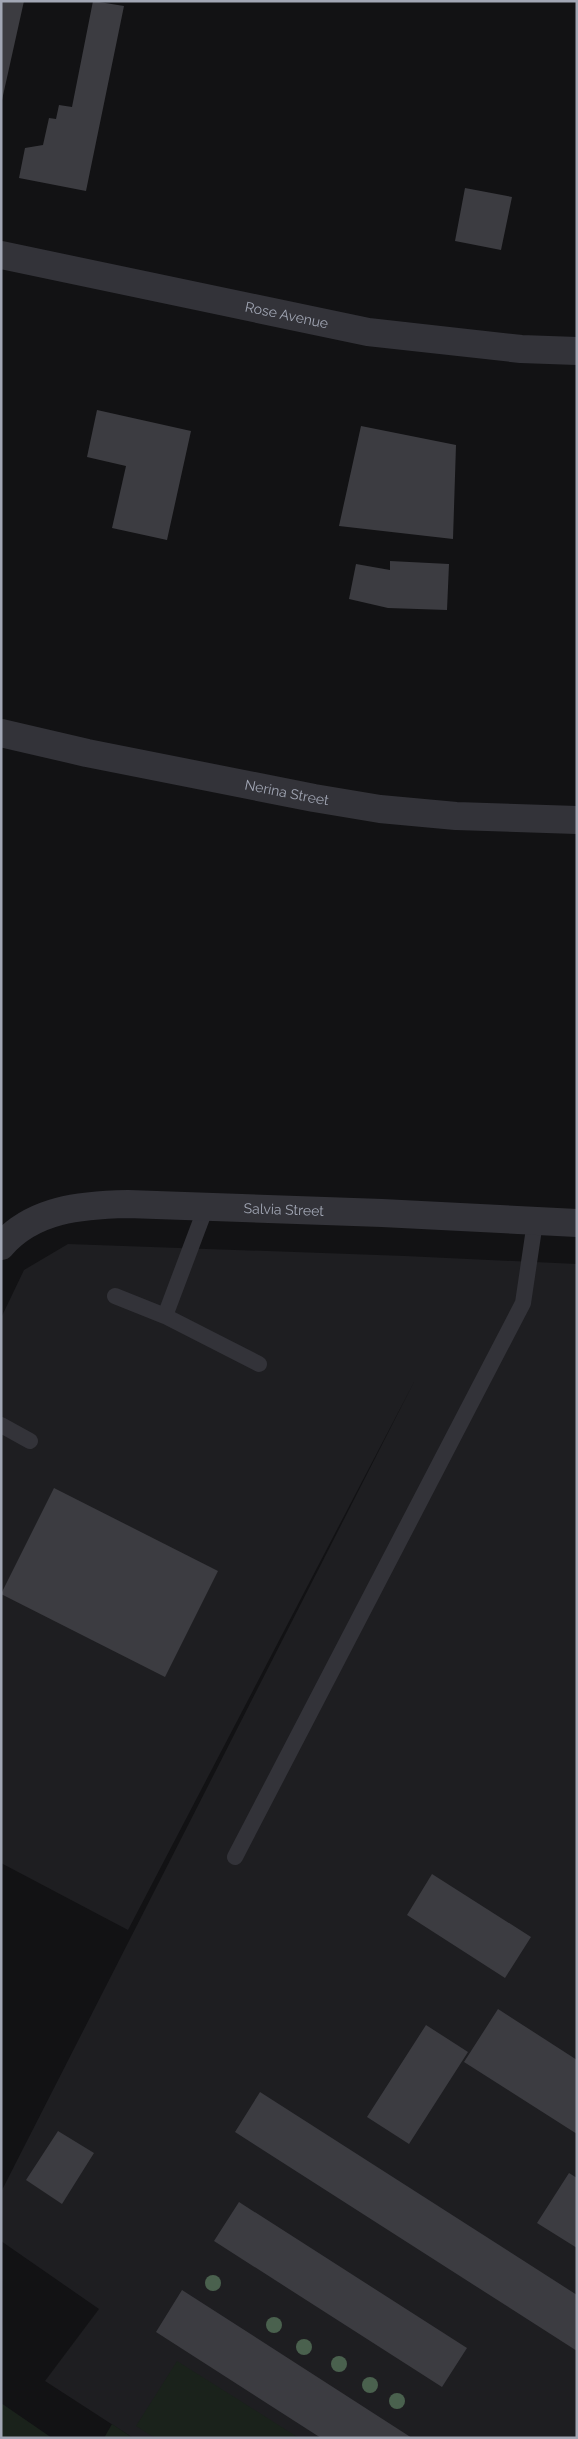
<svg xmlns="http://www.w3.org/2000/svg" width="578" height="2439" viewBox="0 0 578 2439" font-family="Raleway,sans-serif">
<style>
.built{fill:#1e1e21}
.green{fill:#1a221b}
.building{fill:#3c3c41}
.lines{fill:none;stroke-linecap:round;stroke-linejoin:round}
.service{stroke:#333339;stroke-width:16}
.minor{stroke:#333339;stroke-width:28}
.tertiary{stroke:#333339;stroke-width:28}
.tree{fill:#4a614e}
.labels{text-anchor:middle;stroke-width:4.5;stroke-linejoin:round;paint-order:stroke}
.street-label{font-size:14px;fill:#a2a7b5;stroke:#0d0d0f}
</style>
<rect width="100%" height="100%" fill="#121214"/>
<path class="built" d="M 68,1244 L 405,1256 L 577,1264 L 577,2438 L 133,2438 L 45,2381 L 99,2309 L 1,2241 L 1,2192 L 415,1380 L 128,1930 L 1,1863 L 1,1318 L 24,1270 Z"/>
<path class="green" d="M 177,2361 L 299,2438 L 155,2438 L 136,2426 Z
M 1,2403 L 52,2438 L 1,2438 Z
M 112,2424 L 133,2438 L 104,2438 Z"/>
<path class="building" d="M 1,1 L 24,1 L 2,100 L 1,100 Z
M 93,1 L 124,6 L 86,191 L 19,178 L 25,148 L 43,145 L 49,118 L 56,119 L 59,105 L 72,107 Z
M 465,188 L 512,197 L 501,250 L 455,241 Z
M 97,410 L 191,431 L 167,540 L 112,528 L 126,466 L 87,457 Z
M 361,426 L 456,445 L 453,539 L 339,526 Z
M 390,561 L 449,564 L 447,610 L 388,608 L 349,599 L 356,564 L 390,570 Z
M 54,1488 L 218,1571 L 165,1677 L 1,1594 Z
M 432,1874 L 531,1937 L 505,1978 L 407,1915 Z
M 498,2009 L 577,2060 L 577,2134 L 464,2062 Z
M 426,2025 L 468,2052 L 409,2144 L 367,2117 Z
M 260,2092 L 577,2295 L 577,2351 L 235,2132 Z
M 58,2131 L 94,2153 L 62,2204 L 26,2180 Z
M 569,2173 L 577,2178 L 577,2248 L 537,2223 Z
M 239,2202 L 467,2348 L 442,2387 L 214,2241 Z
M 182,2290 L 412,2438 L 321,2438 L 156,2332 Z"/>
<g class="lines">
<path class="service" d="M 206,1207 L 165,1316 L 259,1364
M 115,1296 L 165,1316
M 1,1425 L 30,1441
M 235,1857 L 523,1303 L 535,1222"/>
<g class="minor">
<path id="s1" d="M 1,733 L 87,753 L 314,798 L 380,809 L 456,816 L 577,820"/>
<path id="s2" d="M 1,1246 C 33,1209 81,1205 128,1204 L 382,1213 L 577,1223"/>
</g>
<path class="tertiary" id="s3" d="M 1,255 L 368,332 L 521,349 L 577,351"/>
</g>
<g class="tree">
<circle cx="213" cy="2283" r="8"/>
<circle cx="274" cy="2325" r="8"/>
<circle cx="304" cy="2347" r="8"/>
<circle cx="339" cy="2364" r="8"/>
<circle cx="370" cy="2385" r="8"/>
<circle cx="397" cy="2401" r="8"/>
</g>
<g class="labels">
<g class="street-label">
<text dy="5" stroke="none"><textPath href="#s3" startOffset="292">Rose Avenue</textPath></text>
<text dy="5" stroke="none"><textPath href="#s1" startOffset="292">Nerina Street</textPath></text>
<text dy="5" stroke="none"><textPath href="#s2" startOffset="294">Salvia Street</textPath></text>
</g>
</g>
<rect width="578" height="2439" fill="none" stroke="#a2a7b5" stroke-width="5"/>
</svg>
